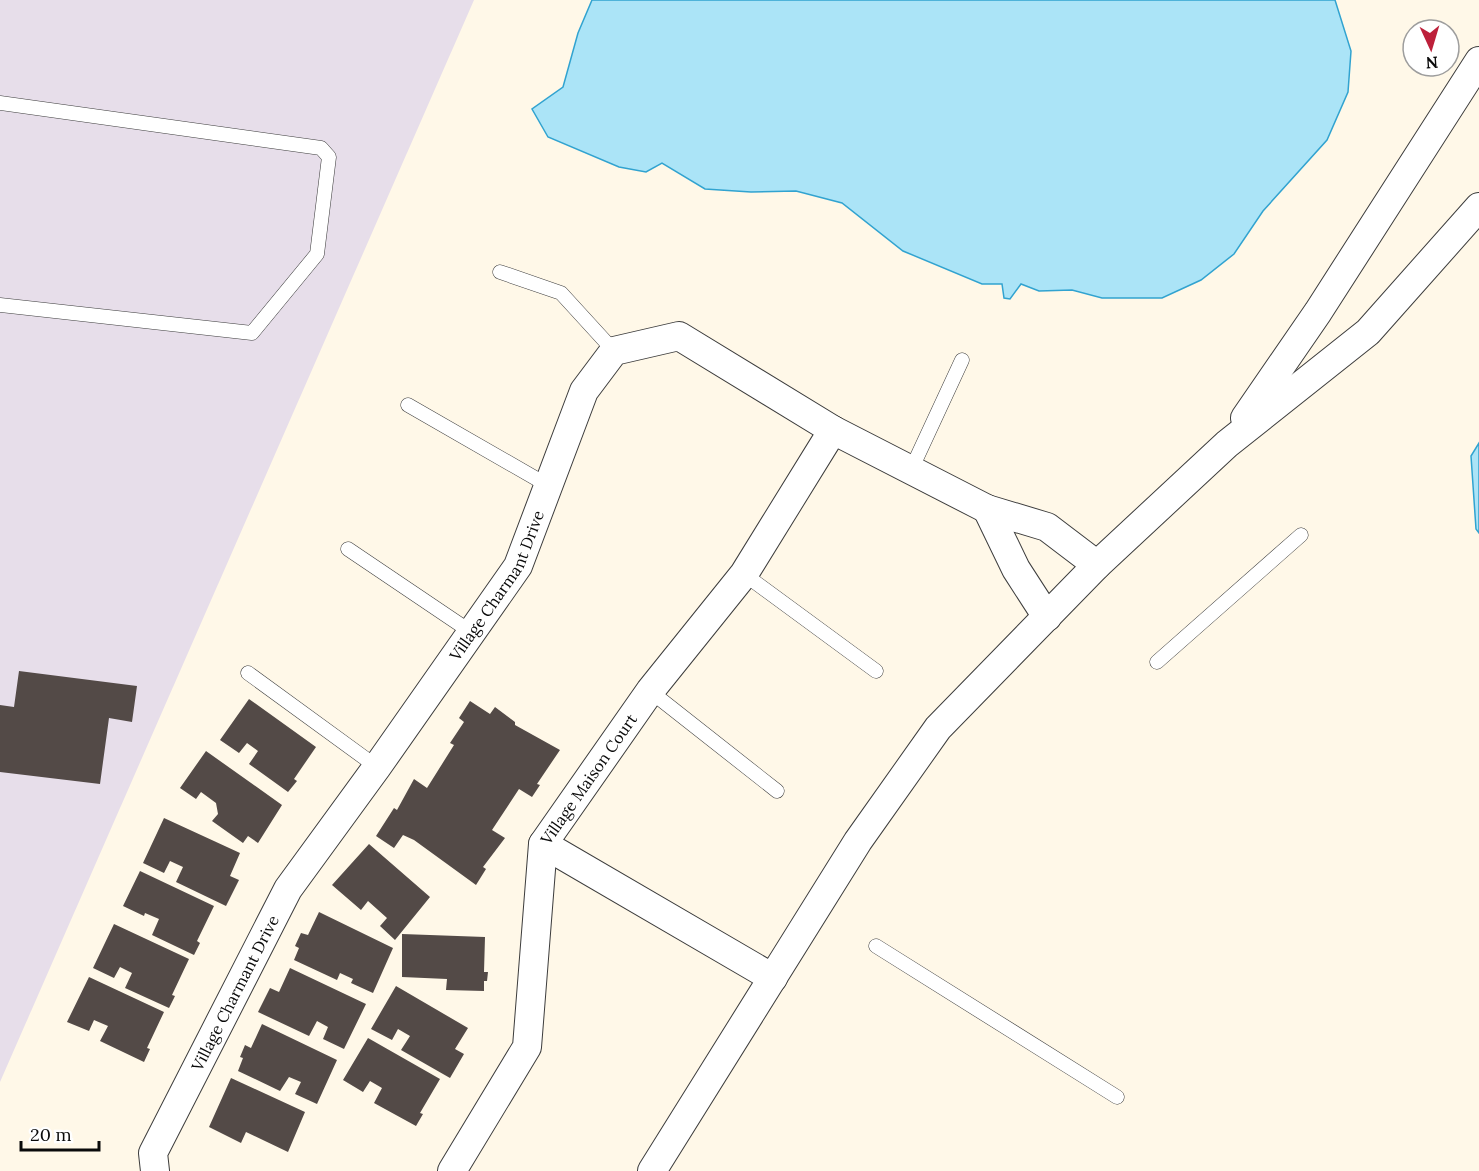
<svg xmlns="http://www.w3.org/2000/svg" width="1479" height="1171" viewBox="0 0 1479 1171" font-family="Lora,serif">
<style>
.industrial{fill:#e7deea}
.water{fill:#abe4f7;stroke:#31a3d0;stroke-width:1.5}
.building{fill:#534a47}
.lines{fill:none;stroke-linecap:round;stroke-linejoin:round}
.service-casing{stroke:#3d3d3d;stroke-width:15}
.minor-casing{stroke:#3d3d3d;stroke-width:30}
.service{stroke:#fff;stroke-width:14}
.minor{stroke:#fff;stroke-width:28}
.labels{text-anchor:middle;stroke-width:6;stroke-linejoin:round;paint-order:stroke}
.street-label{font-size:16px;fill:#0a0a0a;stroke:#fff}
</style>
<rect width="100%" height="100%" fill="#fff8e8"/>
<path class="industrial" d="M 0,0 L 474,0 L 0,1082 Z"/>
<path class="water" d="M 592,0 L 1335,0 L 1351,51 L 1348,92 L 1327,140 L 1263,211 L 1234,254 L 1201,280 L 1162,298 L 1102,298 L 1072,290 L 1039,291 L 1021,284 L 1010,299 L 1004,298 L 1002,284 L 982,284 L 903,251 L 842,203 L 796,191 L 751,192 L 705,189 L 662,163 L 646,172 L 619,167 L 548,137 L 532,109 L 563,87 L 578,33 Z
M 1479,443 L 1479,533 L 1476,529 L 1471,456 Z"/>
<path class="building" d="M 19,671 L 137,686 L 132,722 L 109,718 L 100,784 L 0,772 L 0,705 L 14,707 Z
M 249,699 L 316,747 L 294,779 L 297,781 L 288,792 L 249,764 L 258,751 L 247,743 L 239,753 L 220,740 Z
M 470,701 L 490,714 L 495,707 L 515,722 L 515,725 L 560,750 L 537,784 L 540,785 L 532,797 L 519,789 L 492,830 L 505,838 L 483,867 L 486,869 L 476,885 L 414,840 L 403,835 L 394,848 L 376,836 L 394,808 L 397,810 L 414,779 L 427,788 L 454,745 L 450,743 L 464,722 L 459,718 Z
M 206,751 L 282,805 L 258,843 L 248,836 L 243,843 L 212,821 L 218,814 L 216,803 L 201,792 L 196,799 L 180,788 Z
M 164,818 L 240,853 L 230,876 L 239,880 L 226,906 L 176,882 L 183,867 L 170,861 L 164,873 L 143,863 Z
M 369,844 L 430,897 L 395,940 L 380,926 L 387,918 L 368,901 L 361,910 L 332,885 Z
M 140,871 L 214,906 L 197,941 L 200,943 L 194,955 L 152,935 L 159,919 L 145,913 L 144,916 L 123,906 Z
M 319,912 L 393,948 L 373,993 L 351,983 L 353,979 L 340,973 L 337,980 L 294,960 L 299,948 L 295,946 L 301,933 L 308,935 Z
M 114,924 L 189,959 L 172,995 L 175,996 L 169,1008 L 125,988 L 132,973 L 120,967 L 114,978 L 93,968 Z
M 402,934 L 485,937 L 484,972 L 488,972 L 487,981 L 484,981 L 484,991 L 446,990 L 447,979 L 402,977 Z
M 290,968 L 366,1004 L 344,1049 L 323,1039 L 328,1027 L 317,1021 L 309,1036 L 258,1012 L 270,988 L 279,992 Z
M 89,977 L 164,1012 L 147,1048 L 150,1049 L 144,1062 L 100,1041 L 108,1026 L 94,1020 L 89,1031 L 67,1022 Z
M 396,986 L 468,1028 L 455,1049 L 464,1054 L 450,1078 L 401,1050 L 410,1036 L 398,1029 L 392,1040 L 371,1029 Z
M 262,1024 L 337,1060 L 317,1104 L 295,1094 L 301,1082 L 289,1077 L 280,1091 L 238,1071 L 243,1058 L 240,1057 L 245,1045 L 251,1048 Z
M 368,1038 L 440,1079 L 420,1113 L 423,1114 L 416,1126 L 374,1103 L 382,1088 L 370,1081 L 363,1092 L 343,1080 Z
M 231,1078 L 305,1112 L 288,1152 L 246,1132 L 241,1143 L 209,1127 Z"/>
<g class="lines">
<g class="service-casing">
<path id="service" d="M 0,103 L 321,148 L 329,157 L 317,254 L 252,333 L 0,305
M 500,272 L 561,293 L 614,351
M 408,405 L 549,486
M 911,470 L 962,360
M 348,549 L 471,632
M 744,574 L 876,671
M 1157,662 L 1301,535
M 248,673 L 377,767
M 650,691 L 777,791
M 876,946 L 1117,1097"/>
</g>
<g class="minor-casing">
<g id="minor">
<path d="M 1245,418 L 1318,312 L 1479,61"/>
<path d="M 1047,617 L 1016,569 L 987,509 L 1047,527 L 1097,565"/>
<path d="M 543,844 L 773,978"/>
<path id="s1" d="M 155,1171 L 153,1153 L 288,889 L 377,767 L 518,566 L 584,391 L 614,351 L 679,336 L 833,430 L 987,509"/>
<path id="s2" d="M 452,1171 L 527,1047 L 543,844 L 650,691 L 744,574 L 833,430"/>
<path d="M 652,1171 L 858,841 L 938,728 L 1097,565 L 1227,444 L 1368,332 L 1479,207"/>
</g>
</g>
<use href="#service" class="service"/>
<use href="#minor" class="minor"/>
</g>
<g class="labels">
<g class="street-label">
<text dy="6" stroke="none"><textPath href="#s1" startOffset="684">Village Charmant Drive</textPath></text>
<text dy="6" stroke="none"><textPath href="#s2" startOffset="428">Village Maison Court</textPath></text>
<text dy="6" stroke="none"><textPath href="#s1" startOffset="198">Village Charmant Drive</textPath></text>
</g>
</g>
<g transform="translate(1431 48) rotate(176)"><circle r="28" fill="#ffffff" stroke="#9d9d9d" stroke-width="1.5"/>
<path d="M0-4.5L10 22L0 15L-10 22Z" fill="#bd203a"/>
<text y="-9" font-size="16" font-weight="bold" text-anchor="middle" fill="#0a0a0a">N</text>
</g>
<path d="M21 1141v9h78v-9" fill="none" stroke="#0a0a0a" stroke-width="3"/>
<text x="30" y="1141" font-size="18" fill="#0a0a0a" stroke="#ffffff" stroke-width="4.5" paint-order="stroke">20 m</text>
</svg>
